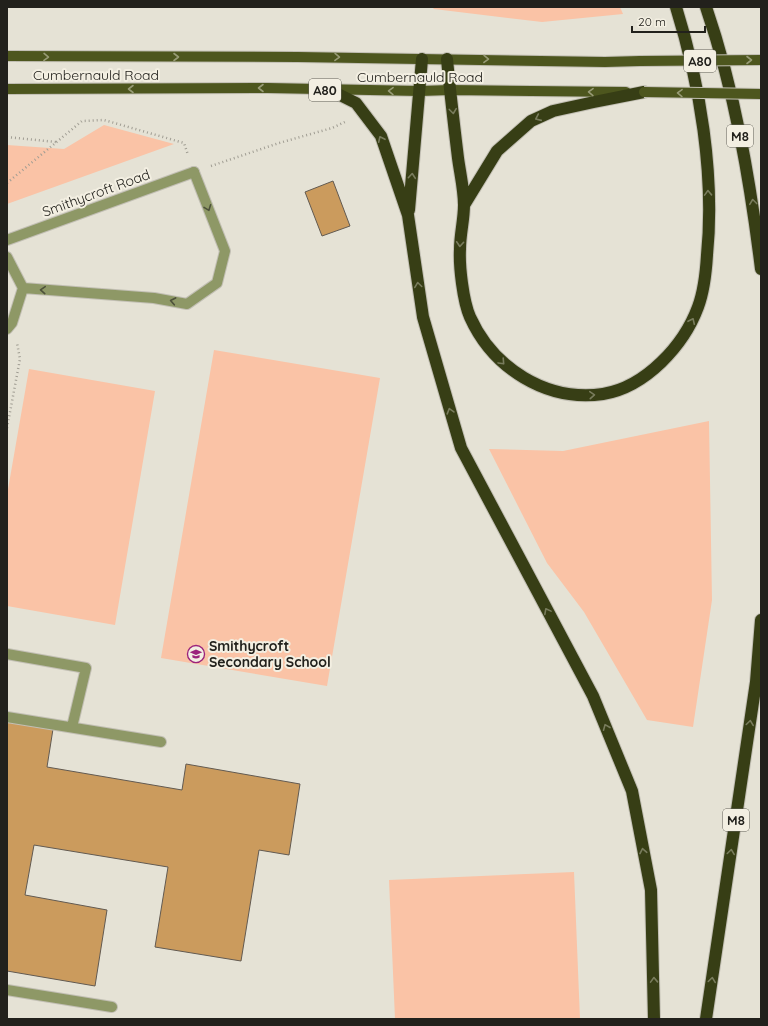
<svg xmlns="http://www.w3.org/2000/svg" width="768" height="1026" viewBox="0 0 768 1026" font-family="Quicksand,sans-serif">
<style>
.green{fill:#fac3a6}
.building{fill:#cb9b5d;stroke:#625a51}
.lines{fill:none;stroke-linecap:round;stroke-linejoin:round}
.service-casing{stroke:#c2bfb4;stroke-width:12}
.minor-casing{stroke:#c2bfb4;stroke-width:12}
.primary-casing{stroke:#c2bfb4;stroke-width:12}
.motorway-casing{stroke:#c2bfb4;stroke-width:14}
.path{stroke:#a09d93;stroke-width:2.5;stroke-dasharray:1 3;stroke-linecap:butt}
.service{stroke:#8e9866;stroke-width:10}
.minor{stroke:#8e9866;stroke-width:10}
.primary{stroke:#4d561e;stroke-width:10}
.motorway{stroke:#373e15;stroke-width:12}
.primary-bridge-casing{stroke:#c2bfb4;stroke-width:12;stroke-linecap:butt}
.primary-bridge{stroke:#4d561e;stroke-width:10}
.oneway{stroke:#989b76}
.oneway2{stroke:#797c5d}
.oneway3{stroke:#4d513a}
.labels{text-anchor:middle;stroke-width:4;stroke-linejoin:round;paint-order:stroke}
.shield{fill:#f3efe2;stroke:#615f57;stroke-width:1}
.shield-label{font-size:13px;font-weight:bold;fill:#22211c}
.street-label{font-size:14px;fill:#22211c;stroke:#f3efe2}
.poi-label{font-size:14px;font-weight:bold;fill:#22211c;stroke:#f3efe2;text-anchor:start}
</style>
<rect width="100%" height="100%" fill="#e5e2d5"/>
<path class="green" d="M 432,7 L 620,7 L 623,14 L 542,22 L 434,9 Z
M 104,125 L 174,144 L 7,204 L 7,145 L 64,149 Z
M 214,350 L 380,378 L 327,686 L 161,658 Z
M 29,369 L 155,391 L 115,625 L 7,606 L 7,495 Z
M 709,421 L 712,600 L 693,727 L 647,720 L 584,612 L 547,563 L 489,449 L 563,451 Z
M 574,872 L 580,1019 L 395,1019 L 389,880 Z"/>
<path class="building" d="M 333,181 L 350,226 L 322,236 L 305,192 Z
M 7,721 L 53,729 L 47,767 L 182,790 L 186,764 L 300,784 L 289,855 L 259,850 L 241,961 L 155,947 L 168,867 L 34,845 L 25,895 L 107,910 L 95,986 L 7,971 Z"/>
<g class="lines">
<g class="service-casing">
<path id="service" d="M 7,257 L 23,288 L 12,323 L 7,329
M 23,288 L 154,298 L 187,304 L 217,283 L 225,251 L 194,172
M 7,654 L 86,668 L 72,727
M 7,717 L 161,742
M 7,990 L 112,1007"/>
</g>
<g class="minor-casing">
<path id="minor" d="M 7,240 L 194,172"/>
</g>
<g class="primary-casing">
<path id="primary" d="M 7,56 L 298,57 L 605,62 L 640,61
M 7,89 L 268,88 L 420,91 L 450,90 L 626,92"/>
</g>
<g class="motorway-casing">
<path id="motorway" d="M 706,7 C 735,92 750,180 761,269
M 447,59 C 450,92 454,125 458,158 C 460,173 464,190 464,205 C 464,220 460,234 460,249 C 459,266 463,301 470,317 C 493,368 546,402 603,394 C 646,387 684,345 698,307 C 704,291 706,272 707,255 C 715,175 700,84 676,7
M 330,90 L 356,103 L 381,136 L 408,215 L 423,317 L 461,448 L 593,696 L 632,791 L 651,890 L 654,1019
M 464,205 L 497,151 L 531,121 L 553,111 L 594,102 L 644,92
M 409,210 L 422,59
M 706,1019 L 756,682 L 761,620"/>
</g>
<path class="path" d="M 7,137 L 56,142
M 211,166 L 279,143 L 332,128 L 347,121
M 7,183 L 82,121 L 104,120 L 184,143 L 188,155
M 7,428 L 20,359 L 17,343"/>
<use href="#service" class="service"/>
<use href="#minor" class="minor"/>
<use href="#primary" class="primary"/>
<use href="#motorway" class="motorway"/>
<g class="primary-bridge-casing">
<path id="primary-bridge" d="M 640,61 L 761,60
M 644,92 L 761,94"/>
</g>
<use href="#primary-bridge" class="primary-bridge"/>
</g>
<defs><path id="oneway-chevron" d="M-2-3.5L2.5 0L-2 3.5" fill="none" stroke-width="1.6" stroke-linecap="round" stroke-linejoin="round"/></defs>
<g class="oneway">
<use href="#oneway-chevron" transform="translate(46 57) rotate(1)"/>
<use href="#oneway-chevron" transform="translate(176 57)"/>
<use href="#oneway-chevron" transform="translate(337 57) rotate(1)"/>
<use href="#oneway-chevron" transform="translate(486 59) rotate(1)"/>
<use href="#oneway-chevron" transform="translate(749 60)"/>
<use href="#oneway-chevron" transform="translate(261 88) rotate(180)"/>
<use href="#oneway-chevron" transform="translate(131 89) rotate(180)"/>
<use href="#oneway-chevron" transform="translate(391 91) rotate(-179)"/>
<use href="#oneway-chevron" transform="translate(591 92) rotate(-179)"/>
<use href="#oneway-chevron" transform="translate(680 93) rotate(-179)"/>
</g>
<g class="oneway2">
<use href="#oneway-chevron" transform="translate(453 111) rotate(83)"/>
<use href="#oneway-chevron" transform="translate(538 118) rotate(156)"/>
<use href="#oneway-chevron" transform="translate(381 139) rotate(-115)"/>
<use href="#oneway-chevron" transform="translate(412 176) rotate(-85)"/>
<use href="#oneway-chevron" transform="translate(708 193) rotate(-92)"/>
<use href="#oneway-chevron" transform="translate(753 202) rotate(-97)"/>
<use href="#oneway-chevron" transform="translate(460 244) rotate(94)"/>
<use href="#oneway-chevron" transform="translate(418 285) rotate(-98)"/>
<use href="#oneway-chevron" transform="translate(692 321) rotate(-65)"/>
<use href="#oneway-chevron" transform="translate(502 362) rotate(47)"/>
<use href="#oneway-chevron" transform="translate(592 395) rotate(-4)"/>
<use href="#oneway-chevron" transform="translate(450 411) rotate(-106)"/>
<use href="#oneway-chevron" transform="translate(547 611) rotate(-118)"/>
<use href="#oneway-chevron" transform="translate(750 723) rotate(-82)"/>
<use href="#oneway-chevron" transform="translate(606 727) rotate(-112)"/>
<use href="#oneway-chevron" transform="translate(643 851) rotate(-101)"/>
<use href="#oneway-chevron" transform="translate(731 852) rotate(-82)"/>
<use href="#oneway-chevron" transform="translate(654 980) rotate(-92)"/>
<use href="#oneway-chevron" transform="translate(712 980) rotate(-82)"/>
</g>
<g class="oneway3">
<use href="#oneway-chevron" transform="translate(208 208) rotate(69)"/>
<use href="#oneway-chevron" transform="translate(43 290) rotate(-176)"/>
<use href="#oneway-chevron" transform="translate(173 301) rotate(-169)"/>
</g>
<defs>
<g id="school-ring" transform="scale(0.9)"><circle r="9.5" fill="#f3efe2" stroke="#9b237c" stroke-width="1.5"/><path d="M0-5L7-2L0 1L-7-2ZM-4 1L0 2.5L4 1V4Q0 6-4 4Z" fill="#9b237c"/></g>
</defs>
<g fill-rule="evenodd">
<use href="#school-ring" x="196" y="654"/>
</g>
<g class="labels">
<g class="shield">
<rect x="684" y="50" width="32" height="22" rx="3"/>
<rect x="309" y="79" width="32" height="22" rx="3"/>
<rect x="727" y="125" width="26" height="22" rx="3"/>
<rect x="723" y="809" width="26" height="22" rx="3"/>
</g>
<g class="shield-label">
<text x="700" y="66">A80</text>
<text x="325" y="95">A80</text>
<text x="740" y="141">M8</text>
<text x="736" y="825">M8</text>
</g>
<g class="street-label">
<text x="96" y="80">Cumbernauld Road</text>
<text x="420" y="82">Cumbernauld Road</text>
<text transform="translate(96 193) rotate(-20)" y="5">Smithycroft Road</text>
</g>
<g class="poi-label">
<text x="209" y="651">Smithycroft<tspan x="209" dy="16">Secondary School</tspan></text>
</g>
</g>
<rect width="768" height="1026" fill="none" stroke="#22211c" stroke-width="16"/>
<path d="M632 26v6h73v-6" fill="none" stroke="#22211c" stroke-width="2"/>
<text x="638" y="26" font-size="12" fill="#22211c" stroke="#f3efe2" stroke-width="3" paint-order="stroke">20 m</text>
</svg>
